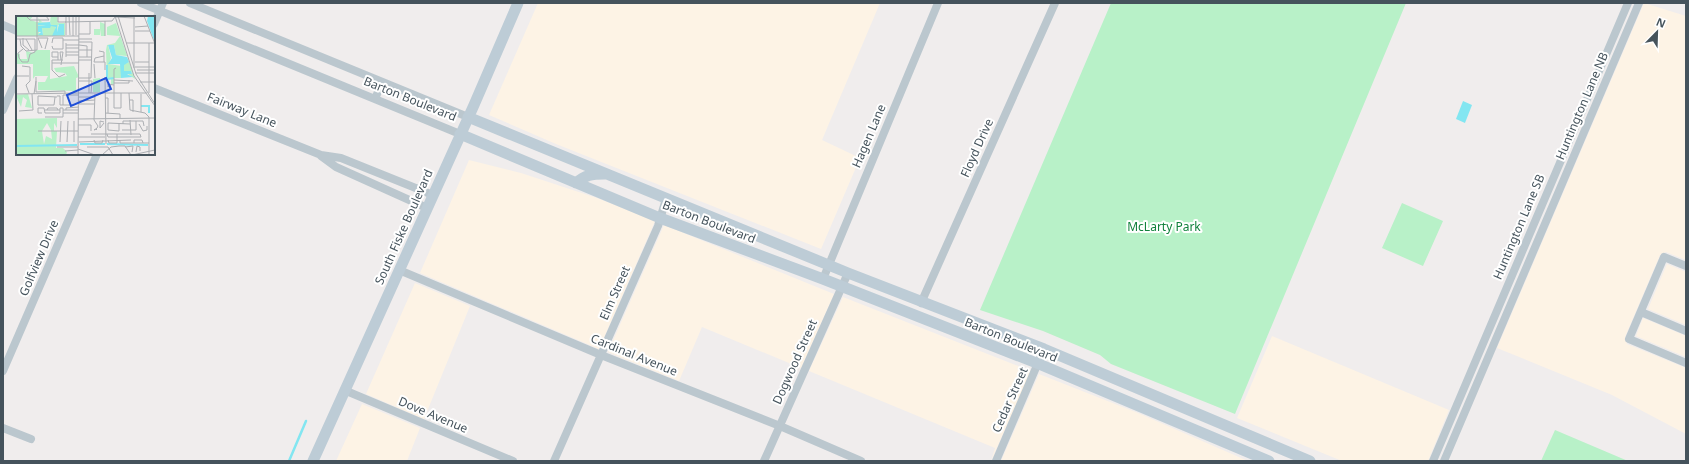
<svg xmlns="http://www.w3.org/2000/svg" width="1689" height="464" viewBox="0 0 1689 464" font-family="'Noto Sans',sans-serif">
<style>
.commercial{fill:#fdf3e5}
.green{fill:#b8f1c8}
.water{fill:#83e6f1}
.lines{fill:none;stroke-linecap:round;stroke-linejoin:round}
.stream{stroke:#83e6f1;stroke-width:2.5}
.minor{stroke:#bbc7ce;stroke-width:8}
.secondary{stroke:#bdccd6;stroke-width:11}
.labels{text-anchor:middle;stroke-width:4;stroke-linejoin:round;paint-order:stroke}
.street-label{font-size:12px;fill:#45535c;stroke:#fff}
.park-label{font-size:12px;fill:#11813c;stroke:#fff}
.inset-river{fill:none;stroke:#83e6f1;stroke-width:2}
.inset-road{fill:none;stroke:#acafb3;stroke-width:1}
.view{fill:#1d4ed8;fill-opacity:0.15;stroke:#1d4ed8;stroke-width:2}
.inset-edge{fill:none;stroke:#45535c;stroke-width:2}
</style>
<rect width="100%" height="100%" fill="#f0eded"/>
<path class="commercial" d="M 538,3 L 880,3 L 822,140 L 860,158 L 821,249 L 556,144 L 489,115 Z
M 1644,3 L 1686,16 L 1686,260 L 1666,252 L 1660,255 L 1625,337 L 1627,344 L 1686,368 L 1686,434 L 1612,395 L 1497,348 Z
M 469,160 L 521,173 L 597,198 L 655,221 L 599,349 L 420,273 Z
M 664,225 L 834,294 L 801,368 L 702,327 L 679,381 L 608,352 Z
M 1667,264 L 1686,272 L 1686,325 L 1648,309 Z
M 415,283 L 470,306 L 424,419 L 366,394 Z
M 843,297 L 1031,371 L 991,461 L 995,448 L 809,371 Z
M 1643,318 L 1686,336 L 1686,357 L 1636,336 Z
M 1272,336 L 1449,410 L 1428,461 L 1342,461 L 1237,418 Z
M 1039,374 L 1138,413 L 1248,461 L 1001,461 Z
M 362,404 L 420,428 L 407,461 L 336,461 Z"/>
<path class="green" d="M 1111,3 L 1406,3 L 1235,414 L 1111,364 L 1100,355 L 1043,331 L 980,310 Z
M 1402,203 L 1443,221 L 1423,266 L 1382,248 Z
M 1555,430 L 1628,461 L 1541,461 Z"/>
<path class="water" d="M 1463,101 L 1472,105 L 1465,123 L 1456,119 Z"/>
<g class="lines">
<path class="stream" d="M 289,461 L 306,421"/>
<path class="minor" d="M 141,3 L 460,134
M 190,3 L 468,117
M 154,24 L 163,3
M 3,25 L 17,31
M 154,88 L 321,155 L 341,158 L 433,195
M 375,99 L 382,82
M 3,110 L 17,78
M 321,156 L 336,167 L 427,208
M 1686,266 L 1664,257 L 1629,339 L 1686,363
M 399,270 L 601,355 L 780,426 L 861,461
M 823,279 L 938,3
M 921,303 L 1055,3
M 1641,312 L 1686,331
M 3,371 L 97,154
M 344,390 L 513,461
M 3,428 L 31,439
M 554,461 L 658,226 L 666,199
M 764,461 L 848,273
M 996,461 L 1044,349
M 1433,461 L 1628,3
M 1444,461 L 1639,3"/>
<path class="secondary" d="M 468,117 L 848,273 L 1044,349 L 1310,461
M 460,134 L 660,218 L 823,279 L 1039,364 L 1269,461
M 576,183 C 585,175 592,174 604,174
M 313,461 L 474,105 L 518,3"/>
</g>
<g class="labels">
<g class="street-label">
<text transform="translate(410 99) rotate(22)" y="4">Barton Boulevard</text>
<text transform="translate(1582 106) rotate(-67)" y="4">Huntington Lane NB</text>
<text transform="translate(242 110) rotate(22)" y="4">Fairway Lane</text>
<text transform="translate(869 136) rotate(-67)" y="4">Hagen Lane</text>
<text transform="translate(977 148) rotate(-66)" y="4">Floyd Drive</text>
<text transform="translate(709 222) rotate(21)" y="4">Barton Boulevard</text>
<text transform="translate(404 227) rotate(-66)" y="4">South Fiske Boulevard</text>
<text transform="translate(1519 227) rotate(-67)" y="4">Huntington Lane SB</text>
<text transform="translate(39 258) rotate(-67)" y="4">Golfview Drive</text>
<text transform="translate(615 293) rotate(-66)" y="4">Elm Street</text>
<text transform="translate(1011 340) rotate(22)" y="4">Barton Boulevard</text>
<text transform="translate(634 355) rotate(22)" y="4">Cardinal Avenue</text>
<text transform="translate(795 362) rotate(-66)" y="4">Dogwood Street</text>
<text transform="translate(1010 400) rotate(-66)" y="4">Cedar Street</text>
<text transform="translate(433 415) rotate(23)" y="4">Dove Avenue</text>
</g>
<g class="park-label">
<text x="1164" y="231">McLarty Park</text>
</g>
</g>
<g transform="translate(16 16)">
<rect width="139" height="139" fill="#f0eded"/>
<path d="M 0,0 L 17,0 L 14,4 L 21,6 L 23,6 L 22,2 L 26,6 L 34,6 L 35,0 L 41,0 L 42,7 L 49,7 L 49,20 L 0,20 ZM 34,6 L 35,9 L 41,10 L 41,16 L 42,9 L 48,8 L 48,18 L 39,16 L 40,10 L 35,10 L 26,12 L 27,19 L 23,17 L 22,10 L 30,9 L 23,7 ZM 84,6 L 89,8 L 89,20 L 85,20 L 84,13 L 84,19 L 78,19 L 78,13 L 84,13 ZM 100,7 L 119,63 L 112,58 L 116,58 L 115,55 L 108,55 L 108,48 L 113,46 L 111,40 L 100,39 L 98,29 L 92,29 L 95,42 L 93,48 L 105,50 L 105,62 L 98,62 L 98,68 L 95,68 L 95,62 L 91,62 L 90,34 L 91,29 L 99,27 L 104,20 L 91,19 L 91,11 ZM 19,34 L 34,34 L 34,63 L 51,60 L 49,57 L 40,56 L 38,52 L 58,50 L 63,61 L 60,62 L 60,75 L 22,74 L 22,66 L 29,66 L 32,60 L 19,60 L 17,63 L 17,48 L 0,48 L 0,37 L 4,38 L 4,43 L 11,43 L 10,35 L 18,37 ZM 84,62 L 84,76 L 77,76 L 77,63 ZM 12,78 L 16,92 L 9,91 L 11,84 L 7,81 L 5,91 L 1,82 L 1,103 L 41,102 L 41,112 L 38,107 L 38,115 L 41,115 L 40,132 L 47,132 L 51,136 L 50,139 L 0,139 L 0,79 ZM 31,107 L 35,114 L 36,123 L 30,120 L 28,128 L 26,115 Z" fill="#b8f1c8" fill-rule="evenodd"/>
<path d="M 132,0 L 139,0 L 139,27 L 131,5 ZM 34,6 L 35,9 L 41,9 L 41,16 L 43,8 L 48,8 L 48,19 L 36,20 L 40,11 L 35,10 L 34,12 L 26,12 L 27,19 L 22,19 L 25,16 L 22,16 L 22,10 L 30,9 L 22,9 L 22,7 ZM 92,29 L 98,29 L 100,39 L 111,41 L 113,46 L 108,49 L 108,55 L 115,55 L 116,58 L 111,58 L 117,61 L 105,62 L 104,48 L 92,48 L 96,42 Z" fill="#83e6f1"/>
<path class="inset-river" d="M 91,49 L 91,63 L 98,62M 125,90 L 133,90 L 133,97M 64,128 L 89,128M 91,128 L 132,129M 0,130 L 61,129"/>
<path class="inset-road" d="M 10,0 L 14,4 L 33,4 L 30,0M 42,0 L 42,6 L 50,6M 53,0 L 54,19M 57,0 L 57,20M 60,0 L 60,19M 99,0 L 118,60 L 139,90M 102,0 L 120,58 L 139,88M 128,0 L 139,28M 118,1 L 118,52M 89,5 L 89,20M 49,6 L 96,5 L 99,1 L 119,2M 119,11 L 132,10M 119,15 L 134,15M 63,18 L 74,18 L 74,6M 50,19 L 50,0M 0,20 L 63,20M 7,22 L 7,29 L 13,34M 0,23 L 19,23 L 19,36 L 14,38 L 12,46 L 6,46 L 3,42 L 2,37 L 7,33M 4,23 L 5,30 L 10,35 L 21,34 L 21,0M 10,23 L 16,34M 63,23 L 76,23M 47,24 L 63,24M 63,26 L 76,26M 36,27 L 37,22 L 47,22 L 47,33 L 37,33 L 36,30M 110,27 L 138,27M 133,27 L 133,77M 50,29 L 63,29M 63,29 L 71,30 L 71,41M 26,32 L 22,22 L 32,22 L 29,33M 50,32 L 63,32M 63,34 L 76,34M 83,35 L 88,36 L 88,46M 50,36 L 63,36M 50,39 L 63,39M 88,40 L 79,42 L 78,46 L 89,46 L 89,54M 50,41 L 50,27M 63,41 L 76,41M 42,44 L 42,36 L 36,36 L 36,41 L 42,41M 45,44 L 44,36 L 47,36 L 45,49M 47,44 L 36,44 L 36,54 L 43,61 L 49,58M 63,44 L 76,44M 119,46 L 133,46M 36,47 L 63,47M 78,48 L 79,62M 6,50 L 14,51 L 14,65 L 10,69 L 13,77M 119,51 L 139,51M 100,52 L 98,53 L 98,92 L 105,92 L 105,77M 121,54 L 139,54M 120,57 L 139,57M 0,60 L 13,60M 89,61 L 90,128M 63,62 L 75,62 L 76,26M 98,64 L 117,65M 63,65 L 76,65 L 75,77M 124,66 L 139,66M 98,67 L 113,67 L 113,64M 95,69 L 92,71 L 92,68 L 98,69M 20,76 L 49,75 L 49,78M 20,76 L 20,61M 63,77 L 131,77M 73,77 L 73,57M 113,77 L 114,94 L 129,97 L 133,101 L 133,139M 0,78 L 63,77M 18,78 L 20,65M 79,78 L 78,104 L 82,110 L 81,112 L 80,113 L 78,114 L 80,113 L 81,114M 41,80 L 44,80 L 44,89 L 56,89M 39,81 L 38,89 L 22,89 L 22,80 L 41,81M 63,81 L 79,81M 89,82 L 92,82 L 92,97M 113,84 L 117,84 L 117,96M 63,85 L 79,84M 63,88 L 79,88M 47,89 L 47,79 L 62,79M 29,94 L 44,94M 31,94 L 32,92 L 41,92 L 42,94M 47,94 L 63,94M 50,94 L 50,92 L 63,91M 3,95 L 17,94 L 16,78M 125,96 L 125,78M 26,97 L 22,97 L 22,92 L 28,92 L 29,97 L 44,97 L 44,92 L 47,92M 47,97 L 62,97M 89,97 L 104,98 L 104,102M 29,101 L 47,101 L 47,92M 62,103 L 139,102M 114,104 L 115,119M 88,106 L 84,105 L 84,112 L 88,107M 103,108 L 103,115 L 92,114 L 92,107 L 114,108M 107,108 L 107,105 L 127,105 L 128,110M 123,108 L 127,115 L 131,114 L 131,110M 62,109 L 75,109 L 75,115M 106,114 L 120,114 L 120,105M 22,115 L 62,115M 75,118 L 124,118 L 125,121M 91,118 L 92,121 L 125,121M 62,121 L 89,121M 78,124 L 79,127 L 86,127 L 87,124M 92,124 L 93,127 L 101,127 L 101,118M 104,124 L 104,127 L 133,127M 44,126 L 45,105M 51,126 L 52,105M 58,126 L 58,105M 63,126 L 115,124M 118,127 L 118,124 L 126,124 L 127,127M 41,131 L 62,131M 71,131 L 92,131 L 97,139M 109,131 L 117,130 L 116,136M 62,133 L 79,139M 49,135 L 62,134M 120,136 L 121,130 L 124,131 L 124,135M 62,139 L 63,0M 86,139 L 95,131 L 103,130 L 109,130 L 115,139M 116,139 L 139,134"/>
<path class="view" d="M 90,62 L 95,73 L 55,90 L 51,79 Z"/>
<rect width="139" height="139" class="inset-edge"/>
</g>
<rect width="1689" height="464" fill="none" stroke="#45535c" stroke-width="8"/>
<g transform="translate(1657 32) rotate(23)" stroke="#ffffff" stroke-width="3" paint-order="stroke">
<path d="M0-3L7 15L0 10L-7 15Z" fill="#45535c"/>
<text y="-6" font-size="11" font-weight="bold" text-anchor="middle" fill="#45535c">N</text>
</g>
</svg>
